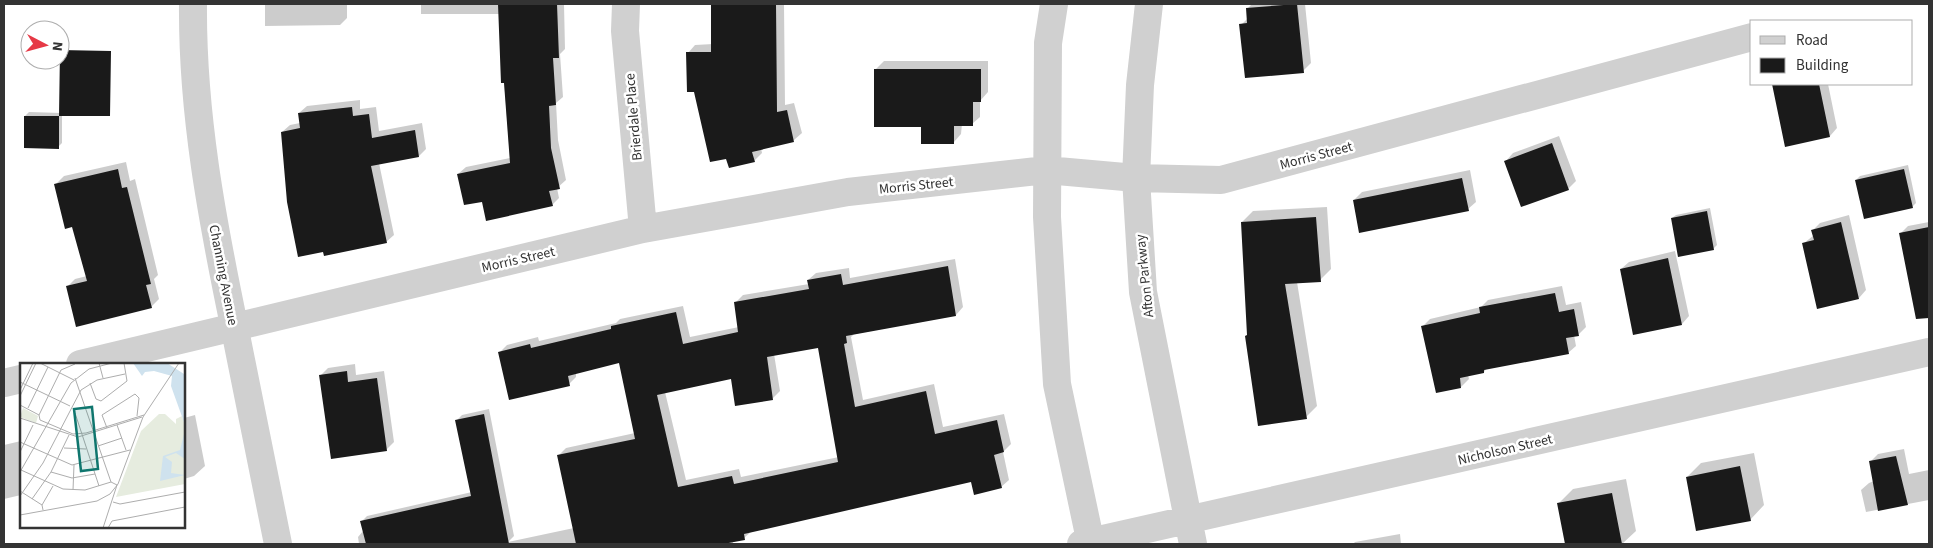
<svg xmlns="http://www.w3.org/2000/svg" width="1933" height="548" viewBox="0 0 1933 548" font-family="'Source Sans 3',sans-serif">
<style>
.shadow{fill:#0003;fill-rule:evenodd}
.building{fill:#1a1a1a;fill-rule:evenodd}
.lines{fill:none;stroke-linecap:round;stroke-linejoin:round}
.minor{stroke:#d0d0d0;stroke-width:28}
.labels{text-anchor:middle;stroke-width:5;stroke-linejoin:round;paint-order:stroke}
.street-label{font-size:14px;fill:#333;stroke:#fff}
.inset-road{fill:none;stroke:#adadad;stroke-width:1}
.view{fill:#0f766e;fill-opacity:0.15;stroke:#0f766e;stroke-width:2.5}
.inset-edge{fill:none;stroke:#333;stroke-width:2.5}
</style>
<rect width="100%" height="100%" fill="#fff"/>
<path class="shadow" d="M 265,4 L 347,4 L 347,18 L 340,25 L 265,26 Z
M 421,4 L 564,4 L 565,49 L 560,54 L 563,97 L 556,103 L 558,140 L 566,180 L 557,188 L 559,198 L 552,205 L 483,200 L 458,174 L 466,167 L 510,158 L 499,14 L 421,14 Z
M 713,4 L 784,4 L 785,105 L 794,103 L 802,133 L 794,140 L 761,148 L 762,153 L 754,161 L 688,53 L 695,45 L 713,44 Z
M 1252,4 L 1305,4 L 1311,63 L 1303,71 L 1241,25 L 1248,18 L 1247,9 Z
M 884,61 L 988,61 L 988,92 L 980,101 L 980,117 L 972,124 L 962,124 L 961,134 L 954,142 L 876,69 Z
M 1773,84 L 1828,84 L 1837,128 L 1830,136 L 1786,145 Z
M 360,100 L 360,109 L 376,107 L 379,131 L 422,123 L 426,149 L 419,156 L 379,163 L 394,235 L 386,242 L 282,132 L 290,125 L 300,123 L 299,113 L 307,106 Z
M 29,112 L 62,113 L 62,143 L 58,147 L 25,116 Z
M 1559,136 L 1576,181 L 1568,189 L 1506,161 L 1513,153 Z
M 126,162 L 130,181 L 135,179 L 158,275 L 154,279 L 159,299 L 151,307 L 67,287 L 75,279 L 87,276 L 73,226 L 56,184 L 64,176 Z
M 1908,165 L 1916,203 L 1912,207 L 1856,180 L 1860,176 Z
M 1470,170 L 1476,202 L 1468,209 L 1354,200 L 1362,192 Z
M 1327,207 L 1331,269 L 1320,280 L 1297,282 L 1317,406 L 1306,417 L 1242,222 L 1253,211 Z
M 1710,208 L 1717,245 L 1713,249 L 1672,218 L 1676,215 Z
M 1849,215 L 1866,290 L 1859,298 L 1803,244 L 1814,235 L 1813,230 L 1820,223 Z
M 1929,222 L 1929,267 L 1908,271 L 1900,234 L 1908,226 Z
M 1675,251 L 1689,316 L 1682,324 L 1621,269 L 1629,262 Z
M 955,259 L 963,307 L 956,315 L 854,334 L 851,337 L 863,400 L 934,384 L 943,427 L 1004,414 L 1011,444 L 1003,452 L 1009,480 L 1001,487 L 972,481 L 752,531 L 744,538 L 733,541 L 733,544 L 359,544 L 358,537 L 363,531 L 361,522 L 367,516 L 472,492 L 456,421 L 462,415 L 489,409 L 514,536 L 508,542 L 574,528 L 558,456 L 566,448 L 635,433 L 620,361 L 576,372 L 576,377 L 569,384 L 500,352 L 507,345 L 538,337 L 539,341 L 616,323 L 620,319 L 683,306 L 690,337 L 739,327 L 736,302 L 743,295 L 809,284 L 808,280 L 816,273 L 849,268 L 850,278 ZM 819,347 L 839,457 L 741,477 L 739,469 L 686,480 L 665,392 L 732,378 L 773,398 L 780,391 L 774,354 Z
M 1562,286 L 1566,305 L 1581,302 L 1586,327 L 1579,334 L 1574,335 L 1576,346 L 1568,353 L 1487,368 L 1484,372 L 1468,375 L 1469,379 L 1461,387 L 1423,326 L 1430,319 L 1481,307 L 1488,300 Z
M 355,364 L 356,375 L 384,371 L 394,442 L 386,450 L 320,376 L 328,368 Z
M 195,415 L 205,466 L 194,476 L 184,479 L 184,418 Z
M 21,441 L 21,495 L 4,499 L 4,445 Z
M 1904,449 L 1909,474 L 1929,470 L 1929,500 L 1866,512 L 1861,490 L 1869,483 L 1874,481 L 1871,461 L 1878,454 Z
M 1754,453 L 1764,505 L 1750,520 L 1687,477 L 1701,463 Z
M 1626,479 L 1636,531 L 1622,544 L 1594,544 L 1593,542 L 1566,544 L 1558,504 L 1573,489 Z
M 1400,534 L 1401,544 L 1353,544 L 1355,542 Z"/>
<path class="building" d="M 498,4 L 557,4 L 559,58 L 553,58 L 556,105 L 549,106 L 551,148 L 560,189 L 549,191 L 553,206 L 486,221 L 482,202 L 464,205 L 457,174 L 510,163 L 504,83 L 501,83 Z
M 711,4 L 776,4 L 777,112 L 787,110 L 794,142 L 752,152 L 755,162 L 729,168 L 726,159 L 710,162 L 694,92 L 687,92 L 686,52 L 711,52 Z
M 1297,4 L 1304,73 L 1245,78 L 1239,24 L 1247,23 L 1246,8 Z
M 60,50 L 111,51 L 110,116 L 59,116 Z
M 874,69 L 981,69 L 981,102 L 973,102 L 973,126 L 954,126 L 954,144 L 921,144 L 921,127 L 874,127 Z
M 1772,84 L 1819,84 L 1830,137 L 1785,147 Z
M 352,107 L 353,116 L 369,114 L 372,138 L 415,130 L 419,157 L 371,166 L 387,243 L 324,256 L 323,252 L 298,257 L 287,202 L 281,132 L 300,128 L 298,113 Z
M 24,116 L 59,116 L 59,149 L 24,148 Z
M 1552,143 L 1569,190 L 1521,207 L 1504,161 Z
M 118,169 L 122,188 L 127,187 L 151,284 L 146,285 L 152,308 L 76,327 L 66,286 L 87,281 L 72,227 L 65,229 L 54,184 Z
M 1904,169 L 1913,208 L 1864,219 L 1855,180 Z
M 1462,178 L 1469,211 L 1359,233 L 1353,200 Z
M 1707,211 L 1714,250 L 1678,257 L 1671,218 Z
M 1316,217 L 1321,282 L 1285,284 L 1307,419 L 1258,426 L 1245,336 L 1247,335 L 1241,222 Z
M 1841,222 L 1859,299 L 1817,309 L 1802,243 L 1814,240 L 1811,230 Z
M 1929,227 L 1929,318 L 1916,319 L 1899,233 Z
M 1668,258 L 1682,325 L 1633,335 L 1620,269 Z
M 948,266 L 956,316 L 846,336 L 847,343 L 844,344 L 855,407 L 926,391 L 935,434 L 997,420 L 1004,452 L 994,455 L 1002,488 L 974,495 L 971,482 L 744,534 L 745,540 L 723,544 L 576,544 L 557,455 L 635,439 L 619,363 L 568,376 L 570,386 L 509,400 L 498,352 L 530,344 L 531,348 L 611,329 L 611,326 L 676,312 L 683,344 L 738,332 L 734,302 L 809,289 L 807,280 L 841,274 L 843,285 ZM 818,348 L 838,462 L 734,484 L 732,476 L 678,487 L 657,395 L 731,379 L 735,406 L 773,400 L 767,357 Z
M 1555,293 L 1559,312 L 1574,309 L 1579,336 L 1566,338 L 1569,354 L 1484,370 L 1484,373 L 1460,378 L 1461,388 L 1436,393 L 1421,326 L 1480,313 L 1479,307 Z
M 347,371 L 348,382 L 377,378 L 387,451 L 331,459 L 319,375 Z
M 484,414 L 509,544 L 366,544 L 360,521 L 471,496 L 455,420 Z
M 1896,456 L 1908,505 L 1878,511 L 1869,461 Z
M 1740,466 L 1751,521 L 1696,531 L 1686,477 Z
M 1612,493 L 1622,544 L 1565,544 L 1557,503 Z"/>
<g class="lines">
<path class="minor" d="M 193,4 C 192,113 212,219 234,325 C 249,398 263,471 278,544
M 626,4 L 625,31 L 643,229
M 1054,4 L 1048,43 L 1047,217 L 1057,384 L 1091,544
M 1149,4 L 1140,85 L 1136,178 L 1143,292 L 1193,544
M 80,364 L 643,229 L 848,192 L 1046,170 L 1136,178 L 1221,180 L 1752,37
M 4,383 L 21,379
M 1081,544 L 1929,352"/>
</g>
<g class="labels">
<g class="street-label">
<text transform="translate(633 117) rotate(-95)" y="5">Brierdale Place</text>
<text transform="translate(1316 155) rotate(-15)" y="5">Morris Street</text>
<text transform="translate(916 185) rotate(-6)" y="5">Morris Street</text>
<text transform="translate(518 259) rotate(-13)" y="5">Morris Street</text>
<text transform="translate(224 275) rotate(79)" y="5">Channing Avenue</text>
<text transform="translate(1144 276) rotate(-96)" y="5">Afton Parkway</text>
<text transform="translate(1505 449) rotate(-13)" y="5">Nicholson Street</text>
</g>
</g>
<g transform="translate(20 363)">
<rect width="165" height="165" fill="#fff"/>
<path d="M 3,45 L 18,53 L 16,60 L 0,54 ZM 139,51 L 145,51 L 156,61 L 156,56 L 162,53 L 165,62 L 165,121 L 96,134 L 121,68 Z" fill="#e6ecdf"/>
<path d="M 113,0 L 147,0 L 164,11 L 165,62 L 151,23 L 152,13 L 134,8 L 125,9 L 122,13 ZM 165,67 L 165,96 L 156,90 L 145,94 L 152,99 L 151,110 L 165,112 L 140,118 L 143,93 L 160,87 Z" fill="#cfe2ee"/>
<path class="inset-road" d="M 20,0 L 54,17M 79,0 L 83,15M 55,15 L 91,119M 0,19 L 50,43M 70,20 L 76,36 L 81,38 L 107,18 L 104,0M 0,27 L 13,0M 0,33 L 16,0M 0,42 L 19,52 L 20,57 L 53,71 L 66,70 L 124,52M 8,45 L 28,4M 55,50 L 79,123M 19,52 L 41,7 L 55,1M 0,55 L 58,74 L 122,54M 97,62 L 106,87M 87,65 L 82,52 L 115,31 L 119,35 L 117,53M 0,79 L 52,102 L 110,87M 78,83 L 102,75M 44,85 L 66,86M 0,89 L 13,62M 1,107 L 43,126 L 65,127 L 91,119 L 97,122 L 83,165M 0,109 L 51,20 L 69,6 L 92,0M 31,109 L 52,115 L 75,111M 53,127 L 54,102M 0,128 L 22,142 L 23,147M 0,133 L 23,100 L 61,27 L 77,17 L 105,11M 12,136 L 31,109 L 49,72M 93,139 L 100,141 L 165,129M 22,142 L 33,123M 0,152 L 77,138 L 90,131 L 98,121 L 123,54 L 159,0M 88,165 L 92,158 L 165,144"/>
<path class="view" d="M 72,44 L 78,106 L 61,108 L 54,46 Z"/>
<rect width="165" height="165" class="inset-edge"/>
</g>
<rect width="1933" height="548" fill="none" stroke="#333333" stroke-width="10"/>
<rect x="1750" y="20" width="162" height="65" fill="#ffffff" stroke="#adadad"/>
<rect x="1760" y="36" width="25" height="8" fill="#d0d0d0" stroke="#adadad"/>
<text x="1796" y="45" font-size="15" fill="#333333">Road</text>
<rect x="1760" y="58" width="25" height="15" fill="#1a1a1a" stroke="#adadad"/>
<text x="1796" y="70" font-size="15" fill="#333333">Building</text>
<g transform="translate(45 45) rotate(96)"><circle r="24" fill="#ffffff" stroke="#adadad"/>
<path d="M0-4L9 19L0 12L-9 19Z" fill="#e63946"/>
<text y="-8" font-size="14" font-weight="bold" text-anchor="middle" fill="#333333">N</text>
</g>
</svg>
